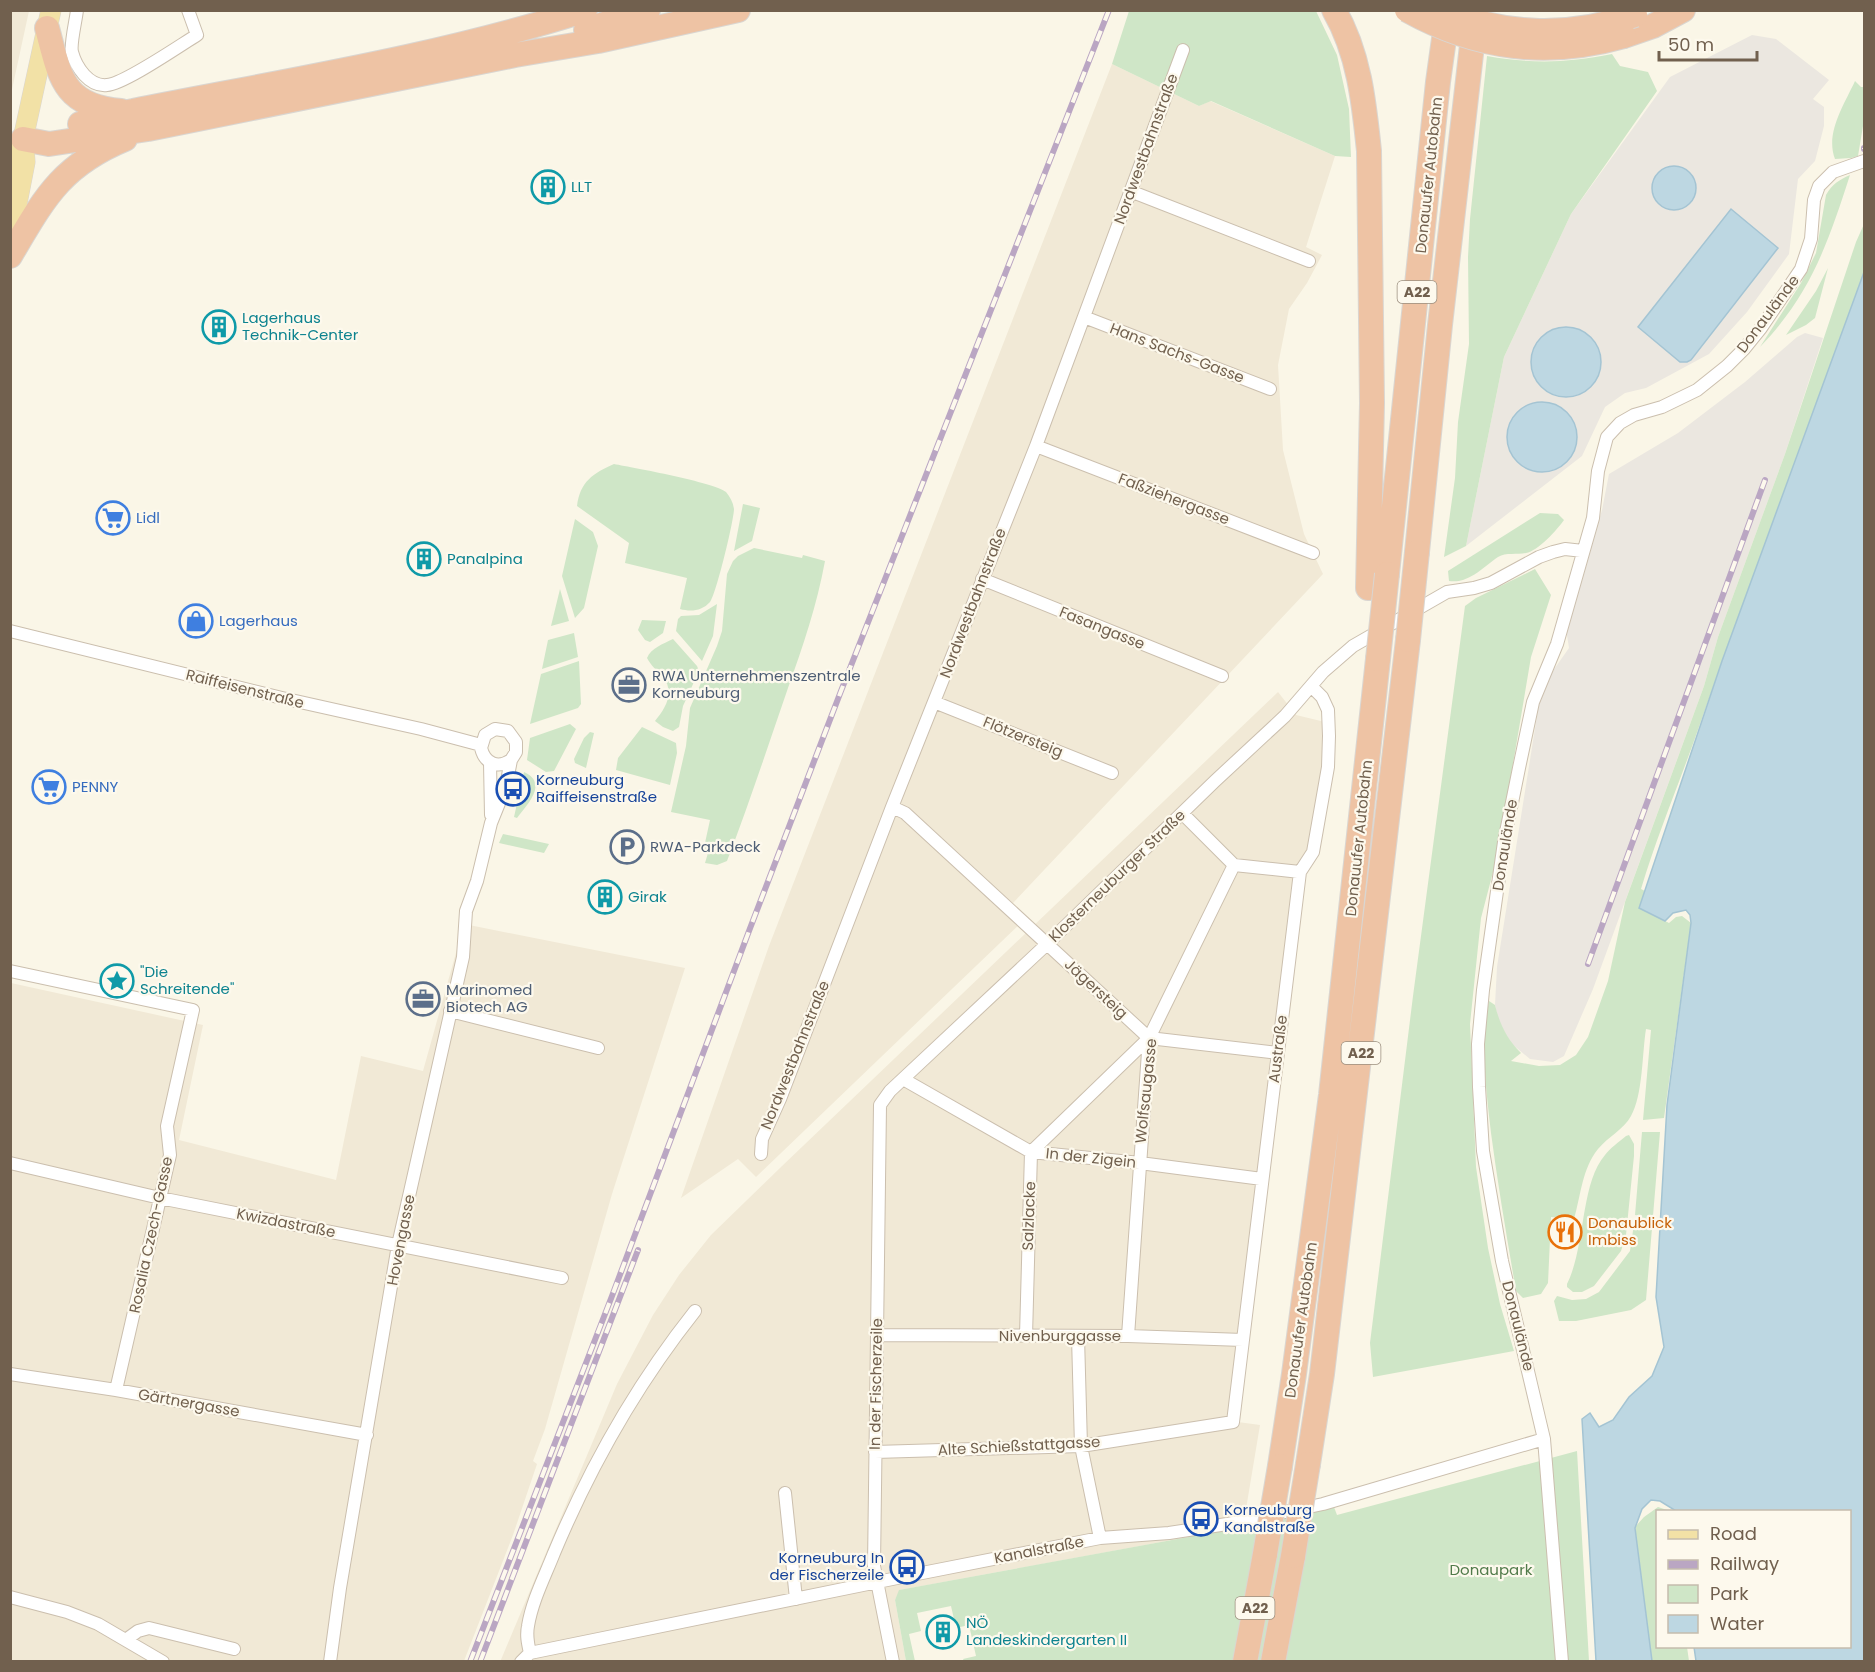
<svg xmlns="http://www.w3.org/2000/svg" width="1875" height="1672" viewBox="0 0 1875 1672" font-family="Poppins,sans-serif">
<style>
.residential{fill:#f1e9d6}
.industrial{fill:#ebe7e0}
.green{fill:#cfe6c7}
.water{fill:#bdd7e2;stroke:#a4c4d3;stroke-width:1.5}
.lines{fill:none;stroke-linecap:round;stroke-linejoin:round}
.minor-casing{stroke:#cbbfae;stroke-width:14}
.primary-casing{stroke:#dad6d1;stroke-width:21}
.motorway-casing{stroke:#dad6d1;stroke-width:26}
.minor{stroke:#fff;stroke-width:12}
.primary{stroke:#f2e1a6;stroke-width:20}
.motorway{stroke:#eec3a4;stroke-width:24}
.rail-casing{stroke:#baa6c3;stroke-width:6}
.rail{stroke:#fdf9ed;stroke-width:4;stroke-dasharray:11;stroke-linecap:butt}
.motorway-bridge-casing{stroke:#dad6d1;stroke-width:26;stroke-linecap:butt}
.motorway-bridge{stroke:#eec3a4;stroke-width:24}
.labels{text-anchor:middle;stroke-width:4.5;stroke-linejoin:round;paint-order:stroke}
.shield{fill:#fdf9ed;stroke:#9b8e7e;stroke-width:1.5}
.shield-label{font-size:14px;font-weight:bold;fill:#71604e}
.street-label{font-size:15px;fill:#71604e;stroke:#fdf9ed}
.culture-label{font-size:15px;fill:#0d838f;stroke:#fdf9ed;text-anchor:start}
.shop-label{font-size:15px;fill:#366cbe;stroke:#fdf9ed;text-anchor:start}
.service-label{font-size:15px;fill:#4e5e75;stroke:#fdf9ed;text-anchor:start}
.transit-label{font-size:15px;fill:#164399;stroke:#fdf9ed;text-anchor:start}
.food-label{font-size:15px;fill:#c56008;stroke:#fdf9ed;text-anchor:start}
.park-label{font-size:15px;fill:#517b4a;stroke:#fdf9ed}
</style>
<rect width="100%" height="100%" fill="#faf6e7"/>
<path class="residential" d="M 11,10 L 29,11 L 11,94 L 10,11 Z
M 1112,64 L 1199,106 L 1210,101 L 1335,156 L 1306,247 L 1322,255 L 1307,283 L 1289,309 L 1278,365 L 1283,450 L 1304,534 L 1323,574 L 1013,903 L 1027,917 L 756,1177 L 738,1159 L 681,1198 L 769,946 Z
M 1278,692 L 1296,715 L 1325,722 L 1325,754 L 1305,873 L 1238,1422 L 1260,1425 L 1243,1527 L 900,1590 L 895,1600 L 906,1661 L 500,1662 L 617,1384 L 653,1315 L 679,1275 L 711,1235 L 781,1167 Z
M 464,924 L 685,968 L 612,1194 L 545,1429 L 533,1461 L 537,1464 L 513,1535 L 464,1661 L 11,1662 L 11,983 L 203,1025 L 179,1140 L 336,1180 L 361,1056 L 423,1071 Z"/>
<path class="industrial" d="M 1752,35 L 1776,39 L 1829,80 L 1813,99 L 1824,107 L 1824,126 L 1815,161 L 1798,179 L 1789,254 L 1747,312 L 1709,354 L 1646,388 L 1625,393 L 1605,407 L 1582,456 L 1466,546 L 1504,357 L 1571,214 L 1670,77 Z
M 1805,333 L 1823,338 L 1785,454 L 1718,637 L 1704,686 L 1593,989 L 1564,1056 L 1553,1062 L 1530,1059 L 1512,1044 L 1506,1035 L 1498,1019 L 1495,1005 L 1497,967 L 1540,697 L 1550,675 L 1569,648 L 1566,629 L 1602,510 L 1609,474 L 1678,433 L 1745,382 L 1797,337 Z"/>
<path class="green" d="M 1129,11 L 1316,11 L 1337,55 L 1349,109 L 1351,157 L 1335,156 L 1211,101 L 1199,106 L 1112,64 Z
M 1612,54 L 1620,66 L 1648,72 L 1657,91 L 1571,214 L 1504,357 L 1466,546 L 1444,557 L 1455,478 L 1458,422 L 1469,344 L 1468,257 L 1470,219 L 1487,56 C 1533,64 1566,63 1612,54 Z
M 1855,81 L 1861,87 L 1864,87 L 1864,120 L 1858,156 L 1851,158 L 1835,159 C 1825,133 1844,105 1855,81 Z
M 1850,175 C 1828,243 1811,294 1760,347 L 1801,283 L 1816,253 L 1826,195 C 1832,184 1839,180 1850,175 Z
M 1864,224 L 1864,272 C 1810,422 1754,571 1701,721 C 1682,777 1658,832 1641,889 L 1645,891 L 1640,908 L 1669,923 L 1676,917 L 1682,916 L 1691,923 L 1664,1118 L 1643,1120 L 1651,1030 L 1646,1029 C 1642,1054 1643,1095 1631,1116 C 1624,1129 1608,1137 1598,1149 C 1582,1169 1581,1195 1574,1219 L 1551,1217 L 1548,1283 L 1541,1294 L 1523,1298 L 1516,1291 C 1507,1238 1498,1186 1491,1133 C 1486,1088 1480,1046 1489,1001 L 1495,1005 C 1500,1025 1507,1039 1521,1053 L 1511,1061 L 1539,1066 L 1560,1065 L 1576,1055 L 1588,1037 L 1608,981 L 1625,902 L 1704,686 L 1718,637 L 1785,454 L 1856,242 Z
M 1828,268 L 1815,318 L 1806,325 L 1786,335 L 1816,291 Z
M 614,464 C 635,468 713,482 726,492 C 730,497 733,502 734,509 C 734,520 716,595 710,602 C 702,611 691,612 680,609 L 687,578 L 625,563 L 629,543 L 577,506 C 580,482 593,473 614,464 Z
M 743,504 L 760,508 L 752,541 L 734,551 Z
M 1540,513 L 1558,514 L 1564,520 C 1557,530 1538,551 1526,553 C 1517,555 1506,552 1498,557 C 1483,567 1469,584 1449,581 L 1448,571 Z
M 575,519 L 593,532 L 598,546 L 584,608 L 575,618 L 562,576 Z
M 754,548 L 802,558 L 803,555 L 825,561 C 817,605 803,646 788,688 C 768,746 749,804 727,861 L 717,865 L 705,863 L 708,853 L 703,852 L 710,820 L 671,812 L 686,746 L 690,708 L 717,646 L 722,631 L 727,574 L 733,561 L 738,556 Z
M 1535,569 L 1551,595 L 1531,657 L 1498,853 L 1481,918 L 1470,1024 L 1476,1167 L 1488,1248 L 1500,1304 L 1514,1351 L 1373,1377 L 1370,1343 L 1413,996 L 1465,606 L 1476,598 Z
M 560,589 L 569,621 L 551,626 Z
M 717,604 L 713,636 L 702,661 L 676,631 L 678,619 L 681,616 L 699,615 Z
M 642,620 L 666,621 L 663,633 L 650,642 L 645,640 L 638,630 Z
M 574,633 L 578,657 L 542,669 L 548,640 Z
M 673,639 L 697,666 L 699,671 L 683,706 L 679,727 L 673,731 L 663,727 L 655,721 C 666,708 675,692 663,677 C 657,670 651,666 647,658 C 651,648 663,644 673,639 Z
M 579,661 L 581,704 L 578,708 L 530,724 L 541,674 Z
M 570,724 L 576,729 L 554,771 L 546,772 L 527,760 L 530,738 Z
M 642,727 L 676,743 L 677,753 L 670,785 L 616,770 L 618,758 Z
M 590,732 L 594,733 L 586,768 L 575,763 L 574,759 L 584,738 Z
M 524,772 C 549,783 527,805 517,818 L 514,817 Z
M 503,834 L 549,844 L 544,853 L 499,843 Z
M 1642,1132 L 1660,1132 L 1646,1300 L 1631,1310 L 1576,1321 L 1559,1321 L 1554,1301 L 1557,1296 L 1572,1300 L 1586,1299 L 1599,1292 L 1630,1251 L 1634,1224 L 1641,1224 L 1642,1216 L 1635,1215 Z
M 1629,1135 L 1634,1144 L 1634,1156 L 1626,1235 L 1621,1251 L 1594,1286 L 1582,1292 L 1573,1292 L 1567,1287 L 1567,1284 C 1586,1246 1580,1184 1605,1155 C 1610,1148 1619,1142 1626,1136 Z
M 1577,1451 L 1589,1661 L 964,1661 L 963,1659 L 976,1656 L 969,1625 L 956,1628 L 951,1606 L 917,1613 L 921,1631 L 909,1634 L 915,1661 L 906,1661 L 895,1600 L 899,1590 L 1243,1527 L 1334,1507 L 1337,1515 Z
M 1658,1507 L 1670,1511 L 1658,1512 L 1658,1646 L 1687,1647 L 1689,1661 L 1652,1661 L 1635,1527 L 1644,1517 Z"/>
<path class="water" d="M1652 188a22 22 0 1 1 44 0a22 22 0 1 1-44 0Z
M 1731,209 L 1778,248 L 1691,360 L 1687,362 L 1680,362 L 1638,327 Z
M 1864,272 L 1864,1661 L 1696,1661 L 1694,1647 L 1850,1646 L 1850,1512 L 1676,1511 L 1660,1501 L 1651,1500 L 1642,1509 L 1635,1528 L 1652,1661 L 1596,1661 L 1582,1419 L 1590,1413 L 1599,1427 L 1613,1420 L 1629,1397 L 1652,1376 L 1664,1347 L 1656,1297 L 1667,1105 L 1691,923 L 1690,915 L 1686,910 L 1673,913 L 1665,921 L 1639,908 L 1722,661 Z
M1531 362a35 35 0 1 1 70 0a35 35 0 1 1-70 0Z
M1507 437a35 35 0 1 1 70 0a35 35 0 1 1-70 0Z"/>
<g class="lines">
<g class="minor-casing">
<path id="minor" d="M 77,10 C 76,20 70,44 72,52 C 76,67 89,87 107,85 C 124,84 179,46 197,35 L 188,10
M 1130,191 L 1309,261
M 1084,317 L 1270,389
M 1036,446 L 1313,553
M 982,579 L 1222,676
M 10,631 L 282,698 L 421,729 L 481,745
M 934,702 L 1112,773
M 490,763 L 491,815
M 892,807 L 905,813 L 1149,1038 L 1278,1053
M 1182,813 L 1234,865 L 1300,872
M 10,971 L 193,1010 L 167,1126 L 170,1155 L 116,1390
M 450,1011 L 598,1048
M 903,1079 L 1031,1152 L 1140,1163 L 1262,1179
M 761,1154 L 762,1139 L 780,1099 L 892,807 L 1036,446 L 1183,50
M 10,1163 L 160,1198 L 562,1278
M 877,1335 L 1128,1336 L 1243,1340
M 1026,1336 L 1031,1152 L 1149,1038
M 1128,1336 L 1149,1038 L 1234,865
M 1078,1337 L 1081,1446 L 1100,1538
M 10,1374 L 116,1390 L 367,1435
M 875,1452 L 1081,1446 L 1233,1422 L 1300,872 L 1313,852 L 1328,767 L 1329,736 L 1328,710 L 1322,697 L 1312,687
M 785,1493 L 796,1599
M 10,1597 L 67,1612 L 98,1624 L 163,1662
M 127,1639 L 138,1631 L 149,1628 L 234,1649
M 530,1653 C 528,1644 526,1636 528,1626 C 532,1601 545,1576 554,1553 C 590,1467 637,1384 695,1311
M 330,1662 L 340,1588 L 398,1245 L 463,957 L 466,911 L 477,881 L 491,823 L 506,786 L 511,760 L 516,752 L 516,742 L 508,731 L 495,729 L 485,735 L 481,748 C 485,764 498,769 511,760
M 521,1662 L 530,1653 L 907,1576 L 1100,1538 L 1169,1533 L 1227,1524 L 1323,1504 L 1544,1439
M 893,1662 L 874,1566 L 880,1105 L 890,1091 L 1047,944 L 1215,781 L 1285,716 L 1323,672 L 1353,646 L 1447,592 L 1474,588 L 1491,583 L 1539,557 L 1553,552 L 1565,549 L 1583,551
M 1562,1662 L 1544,1439 L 1502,1261 L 1483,1151 L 1479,1087 L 1478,1044 L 1483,990 L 1504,842 L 1519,768 L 1533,702 L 1557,644 L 1593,518 L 1598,471 L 1607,437 L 1620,423 L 1634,415 L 1662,407 L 1697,390 L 1727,366 L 1744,349 L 1761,328 L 1801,269 L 1811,239 L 1814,200 L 1819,186 L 1833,172 L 1864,161"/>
</g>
<g class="primary-casing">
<path id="primary" d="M 10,168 L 12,160 L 23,139 L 51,10
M 10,239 L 25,162 L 24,148"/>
</g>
<g class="motorway-casing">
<path id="motorway" d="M 1334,10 C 1359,53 1364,102 1369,151 L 1372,403 L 1368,588
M 47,28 C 60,76 62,106 121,111
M 586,30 L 648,10
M 1624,36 L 1653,26 L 1683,10
M 80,124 C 98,120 115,114 133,111 C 285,81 438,57 585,10
M 23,139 L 49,144 L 148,129 L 515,55 L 598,41 L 738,10
M 10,256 C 44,199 60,166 125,139
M 1417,552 L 1440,325 L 1475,19
M 1387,574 L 1438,82 L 1448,10
M 1308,1464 L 1322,1374 L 1408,640
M 1280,1466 L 1294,1374 L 1331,1095 L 1378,659
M 1245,1662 L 1265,1554
M 1273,1662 L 1293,1556"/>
</g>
<use href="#minor" class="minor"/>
<use href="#primary" class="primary"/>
<use href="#motorway" class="motorway"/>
<g class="rail-casing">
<path id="rail" d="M 1864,149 L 1864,148
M 1588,964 L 1765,480
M 470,1662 L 612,1296 L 749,931 L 841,691 L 1109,10
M 480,1662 L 638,1250"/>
</g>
<use href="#rail" class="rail"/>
<g class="motorway-bridge-casing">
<path id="motorway-bridge" d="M 1407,10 C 1477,49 1547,58 1624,36
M 1445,10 C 1505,37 1573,37 1635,15
M 1408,640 L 1417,552
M 1378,659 L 1387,574
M 1265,1554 L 1280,1466
M 1293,1556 L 1308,1464"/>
</g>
<use href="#motorway-bridge" class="motorway-bridge"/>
</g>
<defs>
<g id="building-ring" transform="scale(1.725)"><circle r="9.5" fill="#fdf9ed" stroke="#0f9aa8" stroke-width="1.5"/><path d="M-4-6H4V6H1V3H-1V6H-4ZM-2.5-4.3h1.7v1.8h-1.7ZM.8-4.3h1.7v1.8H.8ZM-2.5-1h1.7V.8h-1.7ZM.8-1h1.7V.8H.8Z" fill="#0f9aa8"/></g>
<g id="supermarket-ring" transform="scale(1.725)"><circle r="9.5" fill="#fdf9ed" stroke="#3f7fe0" stroke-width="1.5"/><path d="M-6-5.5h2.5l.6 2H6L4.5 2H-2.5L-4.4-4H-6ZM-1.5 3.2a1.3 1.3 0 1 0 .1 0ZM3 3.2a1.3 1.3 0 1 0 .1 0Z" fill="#3f7fe0"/></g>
<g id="shop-ring" transform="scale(1.725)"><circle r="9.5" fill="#fdf9ed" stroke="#3f7fe0" stroke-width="1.5"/><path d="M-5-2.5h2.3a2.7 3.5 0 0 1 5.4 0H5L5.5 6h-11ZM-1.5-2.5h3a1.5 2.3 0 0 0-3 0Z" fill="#3f7fe0"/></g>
<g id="office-ring" transform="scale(1.725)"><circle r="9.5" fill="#fdf9ed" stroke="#5c6f8a" stroke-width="1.5"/><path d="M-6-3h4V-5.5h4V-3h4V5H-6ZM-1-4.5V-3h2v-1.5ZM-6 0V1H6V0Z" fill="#5c6f8a"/></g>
<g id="bus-ring" transform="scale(1.725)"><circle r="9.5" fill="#fdf9ed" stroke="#1a4fb4" stroke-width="1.5"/><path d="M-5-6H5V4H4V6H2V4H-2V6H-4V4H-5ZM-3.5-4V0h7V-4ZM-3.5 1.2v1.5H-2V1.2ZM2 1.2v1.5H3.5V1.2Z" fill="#1a4fb4"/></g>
<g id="parking-ring" transform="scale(1.725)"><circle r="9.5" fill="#fdf9ed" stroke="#5c6f8a" stroke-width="1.5"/><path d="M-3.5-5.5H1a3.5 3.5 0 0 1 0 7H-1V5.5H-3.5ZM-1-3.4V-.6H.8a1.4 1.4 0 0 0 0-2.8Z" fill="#5c6f8a"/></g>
<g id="sight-ring" transform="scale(1.725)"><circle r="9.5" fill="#fdf9ed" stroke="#0f9aa8" stroke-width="1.5"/><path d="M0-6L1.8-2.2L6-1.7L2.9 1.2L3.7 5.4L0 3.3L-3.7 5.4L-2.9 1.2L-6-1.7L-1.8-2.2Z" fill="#0f9aa8"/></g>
<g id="restaurant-ring" transform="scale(1.725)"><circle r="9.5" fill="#fdf9ed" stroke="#e8710a" stroke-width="1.5"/><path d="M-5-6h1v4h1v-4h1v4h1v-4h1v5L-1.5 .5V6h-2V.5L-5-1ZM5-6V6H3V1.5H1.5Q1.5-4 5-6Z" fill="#e8710a"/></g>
</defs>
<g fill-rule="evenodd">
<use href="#building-ring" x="548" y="187"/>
<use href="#building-ring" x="219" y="327"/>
<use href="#supermarket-ring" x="113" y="518"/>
<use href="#building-ring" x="424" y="559"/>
<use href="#shop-ring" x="196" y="621"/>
<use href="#office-ring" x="629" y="685"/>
<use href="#supermarket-ring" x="49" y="787"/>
<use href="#bus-ring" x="513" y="789"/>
<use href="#parking-ring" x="627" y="847"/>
<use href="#building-ring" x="605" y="897"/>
<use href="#sight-ring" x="117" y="981"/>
<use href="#office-ring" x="423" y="999"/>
<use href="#restaurant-ring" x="1565" y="1232"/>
<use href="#bus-ring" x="1201" y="1519"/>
<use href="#bus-ring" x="907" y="1567"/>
<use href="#building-ring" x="943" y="1632"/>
</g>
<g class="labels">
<g class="shield">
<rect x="1397.5" y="281" width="39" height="22" rx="4.5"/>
<rect x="1341.5" y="1042" width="39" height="22" rx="4.5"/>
<rect x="1235.5" y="1597" width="39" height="22" rx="4.5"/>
</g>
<g class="shield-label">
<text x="1417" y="297">A22</text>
<text x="1361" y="1058">A22</text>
<text x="1255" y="1613">A22</text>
</g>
<g class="street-label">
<text transform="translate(1146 149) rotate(-70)" y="5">Nordwestbahnstraße</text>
<text transform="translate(1429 175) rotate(-84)" y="5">Donauufer Autobahn</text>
<text transform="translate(1768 314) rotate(-53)" y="5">Donaulände</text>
<text transform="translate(1177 353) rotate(21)" y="5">Hans Sachs-Gasse</text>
<text transform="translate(1174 499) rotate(21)" y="5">Faßziehergasse</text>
<text transform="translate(973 603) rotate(-69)" y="5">Nordwestbahnstraße</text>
<text transform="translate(1102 628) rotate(22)" y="5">Fasangasse</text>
<text transform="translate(245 689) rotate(14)" y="5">Raiffeisenstraße</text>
<text transform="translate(1023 737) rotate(22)" y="5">Flötzersteig</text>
<text transform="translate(1359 838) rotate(-84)" y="5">Donauufer Autobahn</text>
<text transform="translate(1505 845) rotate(-81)" y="5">Donaulände</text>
<text transform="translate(1117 876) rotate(-44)" y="5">Klosterneuburger Straße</text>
<text transform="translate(1096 989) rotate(43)" y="5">Jägersteig</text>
<text transform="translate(1278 1049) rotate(-83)" y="5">Austraße</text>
<text transform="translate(795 1055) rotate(-68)" y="5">Nordwestbahnstraße</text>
<text transform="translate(1146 1091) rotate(-84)" y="5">Wolfsaugasse</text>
<text transform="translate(1091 1158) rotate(6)" y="5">In der Zigein</text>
<text transform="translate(1029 1216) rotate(-88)" y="5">Salzlacke</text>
<text transform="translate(286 1223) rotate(11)" y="5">Kwizdastraße</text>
<text transform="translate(151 1235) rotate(-78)" y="5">Rosalia Czech-Gasse</text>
<text transform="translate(401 1240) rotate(-79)" y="5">Hovengasse</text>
<text transform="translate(1301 1320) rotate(-82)" y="5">Donauufer Autobahn</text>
<text transform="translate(1518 1326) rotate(76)" y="5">Donaulände</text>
<text x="1060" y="1341">Nivenburggasse</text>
<text transform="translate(876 1384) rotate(-89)" y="5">In der Fischerzeile</text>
<text transform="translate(189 1403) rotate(10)" y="5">Gärtnergasse</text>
<text transform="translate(1019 1446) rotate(-3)" y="5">Alte Schießstattgasse</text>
<text transform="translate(1039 1550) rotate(-11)" y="5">Kanalstraße</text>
</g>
<g class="culture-label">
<text x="571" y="192">LLT</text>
<text x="242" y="323">Lagerhaus<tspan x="242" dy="17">Technik-Center</tspan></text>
<text x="447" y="564">Panalpina</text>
<text x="628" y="902">Girak</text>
<text x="140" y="977">"Die<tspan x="140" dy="17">Schreitende"</tspan></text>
<text x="966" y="1628">NÖ<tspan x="966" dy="17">Landeskindergarten II</tspan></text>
</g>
<g class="shop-label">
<text x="136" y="523">Lidl</text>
<text x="219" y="626">Lagerhaus</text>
<text x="72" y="792">PENNY</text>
</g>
<g class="service-label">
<text x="652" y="681">RWA Unternehmenszentrale<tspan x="652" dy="17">Korneuburg</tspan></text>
<text x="650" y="852">RWA-Parkdeck</text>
<text x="446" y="995">Marinomed<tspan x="446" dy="17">Biotech AG</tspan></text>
</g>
<g class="transit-label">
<text x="536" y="785">Korneuburg<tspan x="536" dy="17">Raiffeisenstraße</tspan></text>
<text x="1224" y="1515">Korneuburg<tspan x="1224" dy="17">Kanalstraße</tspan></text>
<text x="884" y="1563" text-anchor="end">Korneuburg In<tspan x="884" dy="17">der Fischerzeile</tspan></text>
</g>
<g class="food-label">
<text x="1588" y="1228">Donaublick<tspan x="1588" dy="17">Imbiss</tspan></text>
</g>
<g class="park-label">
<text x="1491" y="1575">Donaupark</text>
</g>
</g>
<rect width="1875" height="1672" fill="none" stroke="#71604e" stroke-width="24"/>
<rect x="1656" y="1510" width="195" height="138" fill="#fdf9ed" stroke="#c5bcad" stroke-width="1.5"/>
<rect x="1668" y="1530" width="30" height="9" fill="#f2e1a6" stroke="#c5bcad" stroke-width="1.5"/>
<text x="1710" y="1540" font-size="18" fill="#71604e">Road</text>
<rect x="1668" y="1560" width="30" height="9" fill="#baa6c3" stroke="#c5bcad" stroke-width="1.5"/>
<text x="1710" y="1570" font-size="18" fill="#71604e">Railway</text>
<rect x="1668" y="1585" width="30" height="18" fill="#cfe6c7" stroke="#c5bcad" stroke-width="1.5"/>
<text x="1710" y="1600" font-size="18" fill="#71604e">Park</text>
<rect x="1668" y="1615" width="30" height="18" fill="#bdd7e2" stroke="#c5bcad" stroke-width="1.5"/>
<text x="1710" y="1630" font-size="18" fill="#71604e">Water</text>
<path d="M1659 51v9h98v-9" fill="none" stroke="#71604e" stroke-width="3"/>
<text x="1668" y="51" font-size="18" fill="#71604e" stroke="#fdf9ed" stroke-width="4.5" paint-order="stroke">50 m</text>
</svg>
